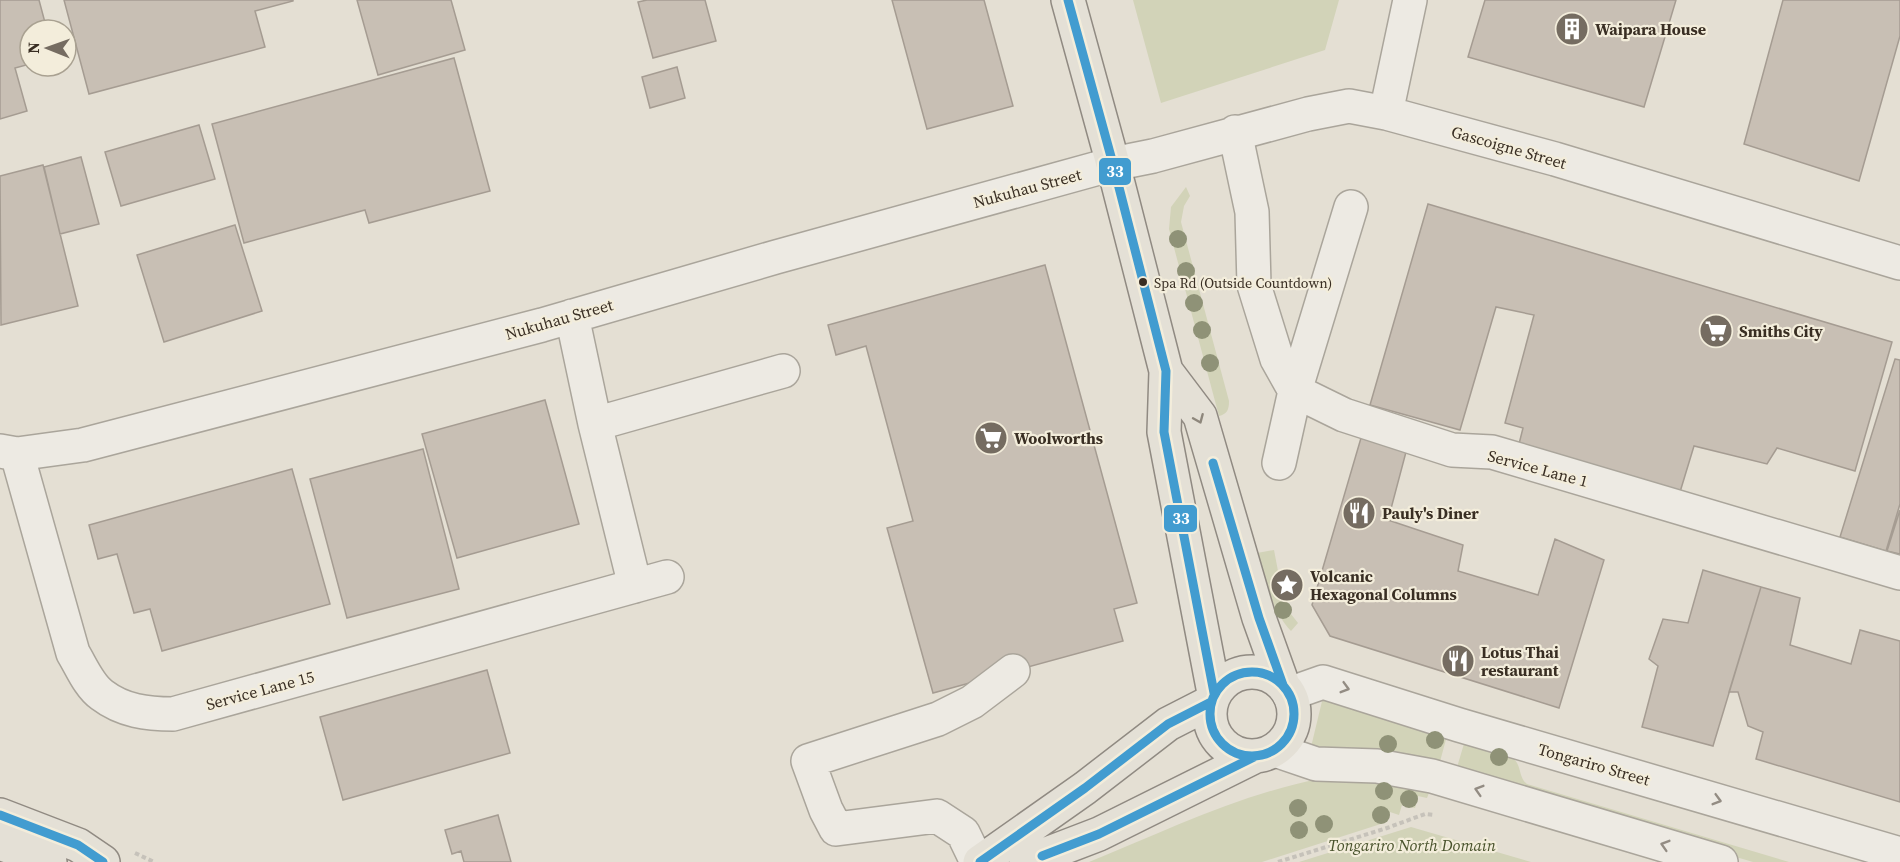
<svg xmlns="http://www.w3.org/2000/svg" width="1900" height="862" viewBox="0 0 1900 862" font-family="'Source Serif 4',serif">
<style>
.green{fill:#d2d3b8}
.building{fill:#c8bfb4;stroke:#a59c92;stroke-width:1.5}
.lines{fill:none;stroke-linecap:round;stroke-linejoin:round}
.minor-casing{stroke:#aaa59b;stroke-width:36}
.major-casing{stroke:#908a82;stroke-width:36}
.path{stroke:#c6c2ba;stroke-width:4;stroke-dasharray:4.5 3;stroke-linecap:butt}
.minor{stroke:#edeae3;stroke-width:33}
.major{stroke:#e4e0d6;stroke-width:33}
.bus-1-casing{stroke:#f3eddb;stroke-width:14}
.bus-1{stroke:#429cd0;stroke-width:9}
.tree{fill:#8f9277}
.oneway{stroke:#8e877c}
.oneway2{stroke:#938c83}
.bus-dot{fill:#392e23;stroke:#f3eddb;stroke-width:2}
.labels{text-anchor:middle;stroke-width:4.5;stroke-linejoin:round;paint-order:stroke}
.bus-label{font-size:14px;fill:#392e23;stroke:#f3eddb;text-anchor:start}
.poi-label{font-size:16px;font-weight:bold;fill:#392e23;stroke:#f3eddb;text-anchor:start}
.street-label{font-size:16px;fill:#392e23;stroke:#f3eddb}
.park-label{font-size:16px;font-style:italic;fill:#49532c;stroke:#f3eddb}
.line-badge{stroke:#f3eddb;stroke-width:2}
.badge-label{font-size:16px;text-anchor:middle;font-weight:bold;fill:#fff}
</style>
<rect width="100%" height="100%" fill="#e4dfd3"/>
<path class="green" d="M 1133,0 L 1339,0 L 1325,50 L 1161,103 Z
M 1186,187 L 1190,196 L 1184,206 L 1181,222 L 1229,401 C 1229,410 1227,414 1219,416 L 1169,229 L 1171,207 Z
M 1274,550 L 1278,571 L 1273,578 L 1287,609 L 1298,623 L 1291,631 C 1272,610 1264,581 1257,553 Z
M 1324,693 L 1448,732 L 1438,769 L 1311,747 Z
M 1466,737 C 1482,743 1508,746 1517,763 C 1521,770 1520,779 1527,784 L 1789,862 L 1753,862 L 1455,774 Z
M 1319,779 L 1432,785 L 1427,798 L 1418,796 L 1415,808 L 1402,805 L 1399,815 L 1390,812 L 1387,822 L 1262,862 L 1089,862 C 1163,832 1241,794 1319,779 Z
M 1411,827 L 1531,862 L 1299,862 Z"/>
<path class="building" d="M 0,0 L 39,0 L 47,30 L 30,30 L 30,64 L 15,68 L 27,111 L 0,119 Z
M 64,0 L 293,0 L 293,1 L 255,11 L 265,47 L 89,94 Z
M 357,0 L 451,0 L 465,50 L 378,75 Z
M 647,0 L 705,0 L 716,41 L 653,58 L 638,2 Z
M 892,0 L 984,0 L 1013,106 L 927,129 Z
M 1485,0 L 1676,0 L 1644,107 L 1468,57 Z
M 1783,0 L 1900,0 L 1900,36 L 1859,181 L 1744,144 Z
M 454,58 L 490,191 L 369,223 L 365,210 L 244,243 L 212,124 Z
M 677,67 L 685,98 L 650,108 L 642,77 Z
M 199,125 L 215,179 L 121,206 L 105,152 Z
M 81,157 L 99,224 L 60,234 L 44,167 Z
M 43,165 L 78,306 L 1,325 L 0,176 Z
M 1428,204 L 1892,342 L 1855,471 L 1777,448 L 1767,464 L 1694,446 L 1680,492 L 1519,444 L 1523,428 L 1505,423 L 1534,315 L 1496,307 L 1460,430 L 1370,405 Z
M 235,225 L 262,311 L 164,342 L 137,255 Z
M 1045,265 L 1137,603 L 1114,609 L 1123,641 L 933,693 L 887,528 L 913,521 L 866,346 L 836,355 L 828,325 Z
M 1895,359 L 1900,360 L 1900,504 L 1886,551 L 1840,537 Z
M 545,400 L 579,524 L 457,558 L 422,434 Z
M 1361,438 L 1406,452 L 1388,520 L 1463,545 L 1458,571 L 1538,595 L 1555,539 L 1604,560 L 1559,708 L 1330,636 L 1312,605 Z
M 423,449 L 459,589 L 347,618 L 310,479 Z
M 292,469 L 330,604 L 162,651 L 150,609 L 134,613 L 117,554 L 98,559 L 89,525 Z
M 1900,510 L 1900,554 L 1887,551 Z
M 1703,570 L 1761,587 L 1713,746 L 1642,727 L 1658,666 L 1649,659 L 1663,619 L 1688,623 Z
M 1761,587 L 1800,598 L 1790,645 L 1851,664 L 1860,630 L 1900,641 L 1900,802 L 1756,759 L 1763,732 L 1748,726 L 1738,692 L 1729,692 Z
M 487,670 L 510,753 L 343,800 L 320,717 Z
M 498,815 L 511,862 L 464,862 L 461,851 L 452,854 L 445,830 Z"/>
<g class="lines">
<g class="minor-casing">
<path id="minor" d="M 1386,113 L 1410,0
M 1235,132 L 1252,212 L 1254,285 L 1277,359 L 1295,391 L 1279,463
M 1351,207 L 1295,391 L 1344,415 L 1452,450 L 1492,452 L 1900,573
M 572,316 L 595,424 L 635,586
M 595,424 L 783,371
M 0,451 L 17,454 L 83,445 L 542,325 L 776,257 L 1113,164 L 1153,156 L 1308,114 L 1349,106 L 1386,113 L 1555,159 L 1900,263
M 17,454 L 73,653 C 81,666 89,686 102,695 C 123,711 147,714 173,714 L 667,577
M 1289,694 L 1323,682 L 1459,725 L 1900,854
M 1275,750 L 1316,764 L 1377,766 L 1432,776 L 1721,862
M 977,862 L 963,833 L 937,816 L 836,829 L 826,810 L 808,761 L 938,719 L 972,702 L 1013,671"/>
</g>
<g class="major-casing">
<path id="major" d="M 1068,0 L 1113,164 L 1166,371 L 1164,432 L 1214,693
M 1166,371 L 1200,416 L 1259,618 L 1283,685
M1210 714a42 42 0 1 1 84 0a42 42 0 1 1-84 0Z
M 0,815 L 78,845 L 103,862
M 0,843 L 50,862
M 980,862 L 1085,788 L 1168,724 L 1211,702
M 1026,862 L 1099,834 L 1254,757"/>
</g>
<path class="path" d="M 135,853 L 154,862
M 1278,862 L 1387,828 L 1425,814 L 1434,815"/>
<use href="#minor" class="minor"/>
<use href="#major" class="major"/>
<g class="bus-1-casing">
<path id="bus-1" d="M 1068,0 L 1113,164 L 1166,371 L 1164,432 L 1214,693
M 1213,463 L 1259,618 L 1283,685
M1210 714a42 42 0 1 1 84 0a42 42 0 1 1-84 0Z
M 0,815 L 78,845 L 103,862
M 1042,856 L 1099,834 L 1254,757
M 980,862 L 1085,788 L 1168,724 L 1211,702"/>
</g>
<use href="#bus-1" class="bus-1"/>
</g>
<g class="tree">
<circle cx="1178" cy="239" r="9"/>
<circle cx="1186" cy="271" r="9"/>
<circle cx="1194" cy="303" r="9"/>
<circle cx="1202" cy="330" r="9"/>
<circle cx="1210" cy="363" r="9"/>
<circle cx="1283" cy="610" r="9"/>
<circle cx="1435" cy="740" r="9"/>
<circle cx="1388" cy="744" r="9"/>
<circle cx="1499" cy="757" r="9"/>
<circle cx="1384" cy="791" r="9"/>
<circle cx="1409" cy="799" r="9"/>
<circle cx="1298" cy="808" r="9"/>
<circle cx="1381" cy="815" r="9"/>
<circle cx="1324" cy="824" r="9"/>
<circle cx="1299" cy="830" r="9"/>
</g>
<defs><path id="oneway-chevron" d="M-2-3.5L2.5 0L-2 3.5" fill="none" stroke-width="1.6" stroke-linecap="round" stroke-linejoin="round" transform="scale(1.5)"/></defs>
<use class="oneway" href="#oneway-chevron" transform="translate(1199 419) rotate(67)"/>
<g class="oneway2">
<use href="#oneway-chevron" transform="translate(1345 688) rotate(16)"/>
<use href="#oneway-chevron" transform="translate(1479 790) rotate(-163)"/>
<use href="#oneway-chevron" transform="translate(1717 800) rotate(16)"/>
<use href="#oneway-chevron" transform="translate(1665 845) rotate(-163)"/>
</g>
<defs>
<g id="building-disc" transform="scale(1.725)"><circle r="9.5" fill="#756c61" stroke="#f3eddb"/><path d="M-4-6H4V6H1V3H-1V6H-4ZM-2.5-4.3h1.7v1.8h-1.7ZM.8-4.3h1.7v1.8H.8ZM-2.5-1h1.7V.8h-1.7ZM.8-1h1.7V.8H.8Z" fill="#fff"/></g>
<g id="supermarket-disc" transform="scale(1.725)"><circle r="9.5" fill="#756c61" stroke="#f3eddb"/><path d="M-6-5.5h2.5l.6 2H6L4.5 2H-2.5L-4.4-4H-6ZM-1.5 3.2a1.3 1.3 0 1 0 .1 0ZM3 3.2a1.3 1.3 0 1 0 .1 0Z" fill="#fff"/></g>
<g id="restaurant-disc" transform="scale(1.725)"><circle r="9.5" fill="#756c61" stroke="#f3eddb"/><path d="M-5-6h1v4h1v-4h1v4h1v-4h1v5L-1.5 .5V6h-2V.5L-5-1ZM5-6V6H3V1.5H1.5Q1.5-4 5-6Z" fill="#fff"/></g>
<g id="sight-disc" transform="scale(1.725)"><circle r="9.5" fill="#756c61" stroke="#f3eddb"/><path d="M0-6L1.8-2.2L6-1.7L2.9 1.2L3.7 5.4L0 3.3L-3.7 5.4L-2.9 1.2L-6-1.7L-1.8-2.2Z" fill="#fff"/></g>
</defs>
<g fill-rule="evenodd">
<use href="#building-disc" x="1572" y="29"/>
<use href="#supermarket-disc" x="1716" y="331"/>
<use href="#supermarket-disc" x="991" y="438"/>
<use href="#restaurant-disc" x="1359" y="513"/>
<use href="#sight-disc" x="1287" y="585"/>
<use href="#restaurant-disc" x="1458" y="661"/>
</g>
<circle class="bus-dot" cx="1143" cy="282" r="5"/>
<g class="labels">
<g class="bus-label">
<text x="1154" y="288">Spa Rd (Outside Countdown)</text>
</g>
<g class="poi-label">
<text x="1595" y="35">Waipara House</text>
<text x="1739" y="337">Smiths City</text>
<text x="1014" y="444">Woolworths</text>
<text x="1382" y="519">Pauly's Diner</text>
<text x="1310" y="582">Volcanic<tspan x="1310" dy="18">Hexagonal Columns</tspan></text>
<text x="1481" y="658">Lotus Thai<tspan x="1481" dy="18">restaurant</tspan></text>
</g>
<g class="street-label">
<text transform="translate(1509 147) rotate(16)" y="6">Gascoigne Street</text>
<text transform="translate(1027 188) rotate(-15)" y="6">Nukuhau Street</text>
<text transform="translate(559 319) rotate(-16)" y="6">Nukuhau Street</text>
<text transform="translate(1538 468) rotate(15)" y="6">Service Lane 1</text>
<text transform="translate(260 690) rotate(-15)" y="6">Service Lane 15</text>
<text transform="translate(1594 764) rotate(16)" y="6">Tongariro Street</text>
</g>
<g class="park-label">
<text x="1412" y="851">Tongariro North Domain</text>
</g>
</g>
<g class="line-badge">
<rect x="1098" y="157" width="34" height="29" rx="6" fill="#429cd0"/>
<rect x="1163" y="504" width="35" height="29" rx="6" fill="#429cd0"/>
</g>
<g class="badge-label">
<text x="1115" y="177">33</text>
<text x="1181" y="524">33</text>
</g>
<g transform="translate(48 48) rotate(271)"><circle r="28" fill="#f3eddb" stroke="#a9a191" stroke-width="1.5"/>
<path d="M0-4.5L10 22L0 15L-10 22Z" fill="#756c61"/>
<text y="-9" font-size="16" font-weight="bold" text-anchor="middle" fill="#392e23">N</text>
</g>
</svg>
